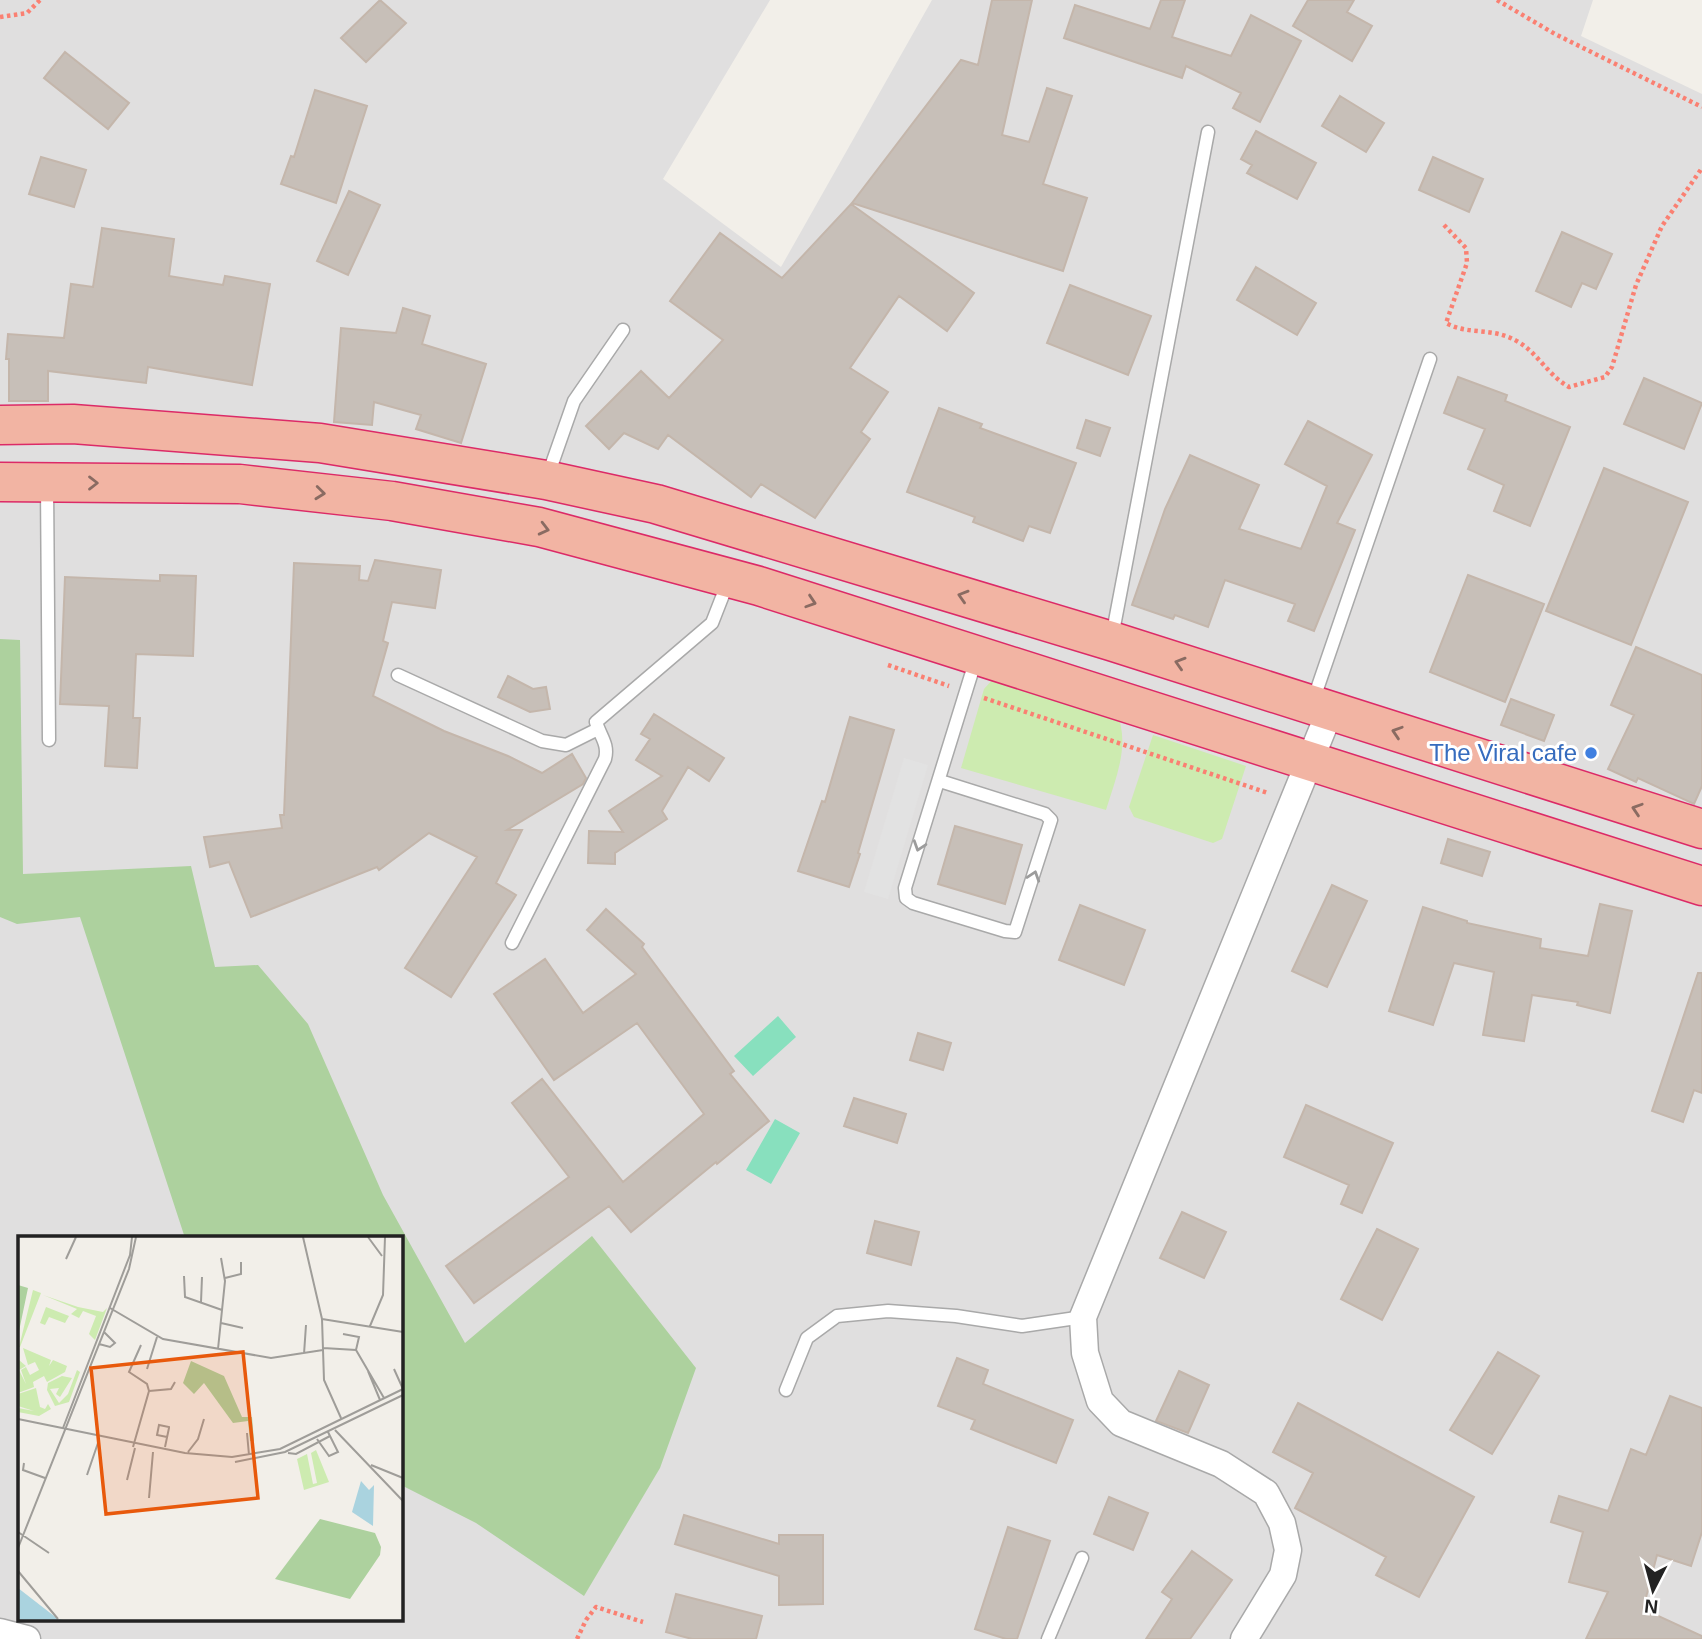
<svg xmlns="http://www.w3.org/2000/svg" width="1702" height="1639" viewBox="0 0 1702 1639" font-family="Arial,sans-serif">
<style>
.residential{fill:#e0dfdf;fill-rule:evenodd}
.grass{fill:#cdebb0}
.forest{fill:#add19e}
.pitch{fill:#88e0be}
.parking{fill:#e2e2e2}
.building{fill:#c7bfb8;stroke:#c4b6ab;stroke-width:2}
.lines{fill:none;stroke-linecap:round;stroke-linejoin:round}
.service-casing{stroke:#a9a9a9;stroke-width:15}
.minor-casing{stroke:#a9a9a9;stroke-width:29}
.trunk-casing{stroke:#dc2a67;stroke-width:41}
.path{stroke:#fa8072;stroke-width:4.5;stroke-dasharray:3.5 3.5;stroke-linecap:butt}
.service{stroke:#fff;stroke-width:12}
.minor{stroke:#fff;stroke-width:26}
.trunk{stroke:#f2b4a3;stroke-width:38}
.oneway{stroke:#8a6b62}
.oneway2{stroke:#9c9c9c}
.shop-dot{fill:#3f7fe0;stroke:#fff;stroke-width:2.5}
.labels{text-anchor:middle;stroke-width:6;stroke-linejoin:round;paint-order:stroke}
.shop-label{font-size:24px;fill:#366cbe;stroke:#fff;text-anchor:end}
.inset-road{fill:none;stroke:#9f9d99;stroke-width:2}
.view{fill:#e8590c;fill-opacity:0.15;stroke:#e8590c;stroke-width:3.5}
.inset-edge{fill:none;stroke:#222;stroke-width:3.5}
</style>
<rect width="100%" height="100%" fill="#f2efe9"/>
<path class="residential" d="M 0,0 L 770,0 L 663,179 L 781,267 L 932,0 L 1593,0 L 1581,36 L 1702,94 L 1702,1639 L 0,1639 ZM 19,1238 L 401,1238 L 401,1620 L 19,1620 Z"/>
<path class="grass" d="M 993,679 L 1116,711 C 1131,744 1116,777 1106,810 L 961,768 L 984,689 Z
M 1153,735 L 1246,766 L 1222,839 L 1213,843 L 1134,817 L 1129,807 Z"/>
<path class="forest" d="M 0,639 L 20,640 L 23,874 L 191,866 L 215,967 L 258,965 L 308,1024 L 383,1195 L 465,1343 L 592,1236 L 696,1368 L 660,1468 L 584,1596 L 476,1523 L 401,1485 L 401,1238 L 185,1238 L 80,917 L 17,924 L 0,917 Z"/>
<path class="pitch" d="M 778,1016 L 796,1037 L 753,1076 L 734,1056 Z
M 775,1119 L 800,1133 L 771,1184 L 746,1170 Z"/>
<path class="parking" d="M 904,758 L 928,765 L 888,899 L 864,892 Z"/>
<path class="building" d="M 380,0 L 406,23 L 366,62 L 341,38 Z
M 992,0 L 1032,0 L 1002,135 L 1029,142 L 1047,88 L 1072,96 L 1043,184 L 1087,198 L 1063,271 L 852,203 L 961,60 L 978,65 Z
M 1161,0 L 1185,0 L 1172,37 L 1231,56 L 1251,15 L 1301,41 L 1260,122 L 1233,108 L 1241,93 L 1186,66 L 1182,78 L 1064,38 L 1075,5 L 1150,29 Z
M 1308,0 L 1354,0 L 1347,12 L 1372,26 L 1352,61 L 1293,26 Z
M 65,52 L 129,103 L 108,129 L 44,78 Z
M 315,90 L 367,106 L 336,203 L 281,184 L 291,156 L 294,157 Z
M 1340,96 L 1384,123 L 1366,152 L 1322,126 Z
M 1256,131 L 1316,163 L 1297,199 L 1247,173 L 1252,165 L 1241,159 Z
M 41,157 L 86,170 L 74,207 L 29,194 Z
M 1433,157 L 1483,179 L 1469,212 L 1419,190 Z
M 349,191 L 380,205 L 348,275 L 317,261 Z
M 851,204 L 974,293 L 947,331 L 899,296 L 850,368 L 888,392 L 861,432 L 870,439 L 815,518 L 761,484 L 751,497 L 668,435 L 658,449 L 624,433 L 609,449 L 586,426 L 641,371 L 669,398 L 723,340 L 670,301 L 720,233 L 782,278 Z
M 102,228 L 174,239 L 169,276 L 223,285 L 225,276 L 270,284 L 252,385 L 148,367 L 146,383 L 48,371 L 48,401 L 9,401 L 9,359 L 6,359 L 8,334 L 64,338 L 71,284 L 93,287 Z
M 1562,232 L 1612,254 L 1596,289 L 1582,283 L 1571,307 L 1536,291 Z
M 1256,267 L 1316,303 L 1297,335 L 1237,300 Z
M 1070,285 L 1151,316 L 1128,375 L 1047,343 Z
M 403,308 L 430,316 L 422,344 L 486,364 L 461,443 L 416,429 L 421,415 L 374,402 L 372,425 L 334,422 L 341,328 L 396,333 Z
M 1458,377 L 1507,395 L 1505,401 L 1570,427 L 1530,526 L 1494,511 L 1504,485 L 1468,469 L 1485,429 L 1444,413 Z
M 1644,378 L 1702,403 L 1684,449 L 1624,424 Z
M 939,408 L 982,424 L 980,428 L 1076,463 L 1050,533 L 1029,526 L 1023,541 L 973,522 L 975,517 L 907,492 Z
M 1086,420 L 1110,428 L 1100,456 L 1077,448 Z
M 1308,421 L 1372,455 L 1337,523 L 1355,530 L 1314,631 L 1288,621 L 1295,604 L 1225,580 L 1208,627 L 1175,615 L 1173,619 L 1132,605 L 1165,509 L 1190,455 L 1259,485 L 1239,529 L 1301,549 L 1327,486 L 1285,464 Z
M 1604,468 L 1688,502 L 1631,645 L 1546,611 Z
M 375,560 L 441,570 L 435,608 L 392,602 L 383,641 L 388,643 L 373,696 L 444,731 L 508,756 L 542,773 L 572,754 L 586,778 L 583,784 L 507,830 L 522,830 L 496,883 L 516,895 L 451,997 L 405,968 L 477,857 L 429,833 L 379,870 L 377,867 L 251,917 L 229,862 L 210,867 L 204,837 L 282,828 L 280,815 L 284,815 L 294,563 L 360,566 L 359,580 L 368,581 Z
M 160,575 L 196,576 L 193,656 L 136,654 L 133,718 L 140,718 L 137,768 L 105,766 L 109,706 L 60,704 L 65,577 L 160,581 Z
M 1468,575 L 1544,604 L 1505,702 L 1430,672 Z
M 1636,647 L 1702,675 L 1702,786 L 1694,804 L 1638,778 L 1636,782 L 1608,769 L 1634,715 L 1611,705 Z
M 508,676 L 533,689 L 546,687 L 550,709 L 530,712 L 498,697 Z
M 1511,699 L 1554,715 L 1544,741 L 1501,725 Z
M 654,714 L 724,758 L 709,781 L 688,767 L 662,811 L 667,819 L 615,853 L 615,864 L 588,863 L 589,831 L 623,832 L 609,811 L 662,776 L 636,760 L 650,739 L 641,734 Z
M 850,717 L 894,730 L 858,853 L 860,854 L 849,887 L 798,871 L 822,801 L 825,802 Z
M 955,826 L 1022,845 L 1005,904 L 938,884 Z
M 1448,839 L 1490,852 L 1482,876 L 1441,863 Z
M 1332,885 L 1367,901 L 1327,987 L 1292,971 Z
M 1600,904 L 1632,911 L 1610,1013 L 1577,1005 L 1578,1002 L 1532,995 L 1524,1041 L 1483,1035 L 1494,972 L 1454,963 L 1433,1025 L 1389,1011 L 1423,907 L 1467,921 L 1467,923 L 1541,939 L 1540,948 L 1588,956 Z
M 1080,905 L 1145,930 L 1124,985 L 1059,960 Z
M 606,909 L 644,944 L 642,947 L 734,1071 L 730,1074 L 769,1121 L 717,1164 L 716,1162 L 631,1232 L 609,1206 L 474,1303 L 446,1266 L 569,1177 L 512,1103 L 542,1079 L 623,1182 L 704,1114 L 637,1023 L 554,1080 L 494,994 L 545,959 L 583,1013 L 636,974 L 587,930 Z
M 1698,973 L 1702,973 L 1702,1093 L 1694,1090 L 1683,1122 L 1652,1111 Z
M 918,1033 L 951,1043 L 943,1070 L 910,1060 Z
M 854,1098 L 906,1114 L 897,1143 L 844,1126 Z
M 1306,1105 L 1393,1143 L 1362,1213 L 1341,1204 L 1349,1185 L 1284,1157 Z
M 1182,1212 L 1226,1232 L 1204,1278 L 1160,1258 Z
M 875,1221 L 919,1232 L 911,1265 L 867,1253 Z
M 1377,1229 L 1418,1249 L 1382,1320 L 1341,1299 Z
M 1498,1352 L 1539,1376 L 1492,1454 L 1450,1430 Z
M 957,1358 L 988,1370 L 983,1384 L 1073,1420 L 1056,1463 L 971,1429 L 975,1420 L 938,1406 Z
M 1179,1371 L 1209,1385 L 1188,1433 L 1156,1421 Z
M 1670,1396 L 1702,1408 L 1702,1532 L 1691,1566 L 1657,1555 L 1643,1609 L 1702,1636 L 1702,1639 L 1586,1639 L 1608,1592 L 1569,1582 L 1583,1532 L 1551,1522 L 1559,1496 L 1608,1511 L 1631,1449 L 1646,1455 Z
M 1298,1403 L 1474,1497 L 1419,1597 L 1376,1575 L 1386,1557 L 1295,1508 L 1313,1473 L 1273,1452 Z
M 1109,1497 L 1148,1513 L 1133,1550 L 1094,1534 Z
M 684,1515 L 779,1544 L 779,1535 L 823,1535 L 823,1604 L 779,1605 L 779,1576 L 675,1544 Z
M 1008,1527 L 1050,1541 L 1017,1639 L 1006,1639 L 975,1629 Z
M 1192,1551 L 1232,1580 L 1190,1639 L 1146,1639 L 1172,1599 L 1162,1592 Z
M 676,1594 L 762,1616 L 756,1639 L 692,1639 L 666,1632 Z"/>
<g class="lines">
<g class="service-casing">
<path id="service" d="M 547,478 L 574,401 L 623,330
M 47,485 L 49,740
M 1112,637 L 1208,132
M 398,675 L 542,741 L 566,745 L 598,729
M 1313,701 L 1430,359
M 940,781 L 1045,814 L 1051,820 L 1015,932 L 1005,931 L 913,903 L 906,898 L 905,888 L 976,659
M 512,943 L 605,759 C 609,744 600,736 596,722 L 712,623 L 728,582
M 786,1390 L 807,1338 L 837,1316 L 888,1311 L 956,1316 L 1022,1326 L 1083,1317
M 1048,1639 L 1082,1558"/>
</g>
<g class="minor-casing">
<path id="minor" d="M 0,1632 L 27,1639
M 1244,1639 L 1283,1575 L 1288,1550 L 1282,1523 L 1266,1493 L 1221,1464 L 1121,1423 L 1100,1401 L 1085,1353 L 1083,1317 L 1330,711"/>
</g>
<g class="trunk-casing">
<path id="trunk" d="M 0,425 L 73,424 L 320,443 L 546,480 L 656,504 L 1111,641 L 1702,829
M 0,482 L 240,484 L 392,501 L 539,527 L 759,586 L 1702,886"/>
</g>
<path class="path" d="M 1497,0 L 1555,34 L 1702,107
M 0,17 L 27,13 L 40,0
M 1444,225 L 1466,248 L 1467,263 L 1446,323 C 1469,336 1494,326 1520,343 C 1538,354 1549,376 1569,387 L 1605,377 L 1612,367 L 1636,285 L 1662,226 L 1702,168
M 888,665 L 949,686
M 984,698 L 1268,793
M 577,1639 L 586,1620 L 596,1607 L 643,1622"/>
<use href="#service" class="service"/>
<use href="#minor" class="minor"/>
<use href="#trunk" class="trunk"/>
</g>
<defs><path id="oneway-chevron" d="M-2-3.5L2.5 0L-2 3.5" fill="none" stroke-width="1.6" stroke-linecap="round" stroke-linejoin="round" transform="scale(1.75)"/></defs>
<g class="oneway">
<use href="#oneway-chevron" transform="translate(93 483)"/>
<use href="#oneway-chevron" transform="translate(320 493) rotate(6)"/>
<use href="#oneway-chevron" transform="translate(544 529) rotate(14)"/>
<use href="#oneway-chevron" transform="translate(963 596) rotate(-163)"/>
<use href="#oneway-chevron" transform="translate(811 602) rotate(18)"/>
<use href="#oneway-chevron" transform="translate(1180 663) rotate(-163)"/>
<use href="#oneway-chevron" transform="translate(1397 732) rotate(-162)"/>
<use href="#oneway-chevron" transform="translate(1637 809) rotate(-162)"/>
</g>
<g class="oneway2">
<use href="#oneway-chevron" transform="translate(919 846) rotate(108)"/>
<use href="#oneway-chevron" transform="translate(1034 876) rotate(-72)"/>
</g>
<circle class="shop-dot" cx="1591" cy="753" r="7"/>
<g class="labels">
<g class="shop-label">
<text x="1577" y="761">The Viral cafe</text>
</g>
</g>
<g transform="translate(18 1236)">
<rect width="385" height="385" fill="#f2efe9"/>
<path d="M 15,54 L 23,57 L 2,111 L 1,111 ZM 25,59 L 60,71 L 85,76 L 89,72 L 77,104 L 71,98 L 78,80 L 65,75 L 61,82 L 53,78 L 59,73 ZM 28,71 L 51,80 L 47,87 L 31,81 L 27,89 L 22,87 ZM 5,112 L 33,124 L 31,130 L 35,124 L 49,130 L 47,136 L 29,146 L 26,140 L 15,146 L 16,151 L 0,157 L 1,124 L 8,130 L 1,134 L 8,148 L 3,134 L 8,131 L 12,139 L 21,134 L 17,126 L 10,129 ZM 59,134 L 62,136 L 51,166 L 37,170 L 29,154 L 30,147 L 44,140 L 54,142 L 42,161 L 38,158 L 41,152 L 32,153 L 41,167 L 50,158 ZM 18,152 L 22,171 L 27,173 L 30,168 L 33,173 L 21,180 L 0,176 L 0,172 L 16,175 L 0,170 L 0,158 ZM 298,214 L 311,246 L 286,254 L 279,223 L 289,218 L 295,248 L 299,247 L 293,217 Z" fill="#cdebb0"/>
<path d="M 0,49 L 10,52 L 0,100 ZM 173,125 L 206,140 L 224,181 L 234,181 L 236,205 L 232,205 L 230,185 L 215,187 L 186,147 L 176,158 L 165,147 ZM 302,283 L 357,297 L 363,311 L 362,319 L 332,363 L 257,343 Z" fill="#add19e"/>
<path d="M 343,245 L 351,254 L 356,249 L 355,290 L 334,276 ZM 0,352 L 40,383 L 45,384 L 0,384 Z" fill="#aad3df"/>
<path class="inset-road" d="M 285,1 L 304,83 L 306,144 L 323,182M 350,1 L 364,20M 48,23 L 58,1M 166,40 L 167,61 L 204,74M 207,42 L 223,38 L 223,26M 183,66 L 184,41M 92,72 L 145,103 L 253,122 L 305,114M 304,83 L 385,96M 203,87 L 225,92M 352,90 L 365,59 L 367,1M 325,98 L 341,101 L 338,114M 81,108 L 92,111 L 97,107 L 86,96M 305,112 L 338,114 L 366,162M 200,113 L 207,45 L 203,22M 286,118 L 288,89M 129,133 L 139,101M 376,133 L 385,153M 350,135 L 362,164M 131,155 L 153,153 L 157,146M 0,183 L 167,217 L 214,221 L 262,213 L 385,153M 45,192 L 112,19 L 114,1M 317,194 L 385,265M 229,197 L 231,219M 299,203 L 311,220 L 320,216 L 310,196M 115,211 L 131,155 L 129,148 L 111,136 L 123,109M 147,211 L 151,192 L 151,191 L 141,189 L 139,199 L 149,201M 170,216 L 180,203 L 186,183M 270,217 L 278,218 L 312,200M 217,226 L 267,216 L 385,159M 6,227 L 5,234 L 27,242M 353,229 L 385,242M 69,239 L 81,204M 109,244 L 117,212M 131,262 L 135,216M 0,296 L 31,317M 0,312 L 111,33 L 118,1M 0,335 L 40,383"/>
<path class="view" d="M 225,116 L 240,262 L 88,278 L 73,132 Z"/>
<rect width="385" height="385" class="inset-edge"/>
</g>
<g transform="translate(1653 1590) rotate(186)" stroke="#ffffff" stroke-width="5" paint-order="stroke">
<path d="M0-5L12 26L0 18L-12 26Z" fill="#222222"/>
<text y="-10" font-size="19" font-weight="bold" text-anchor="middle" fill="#222222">N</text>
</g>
</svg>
